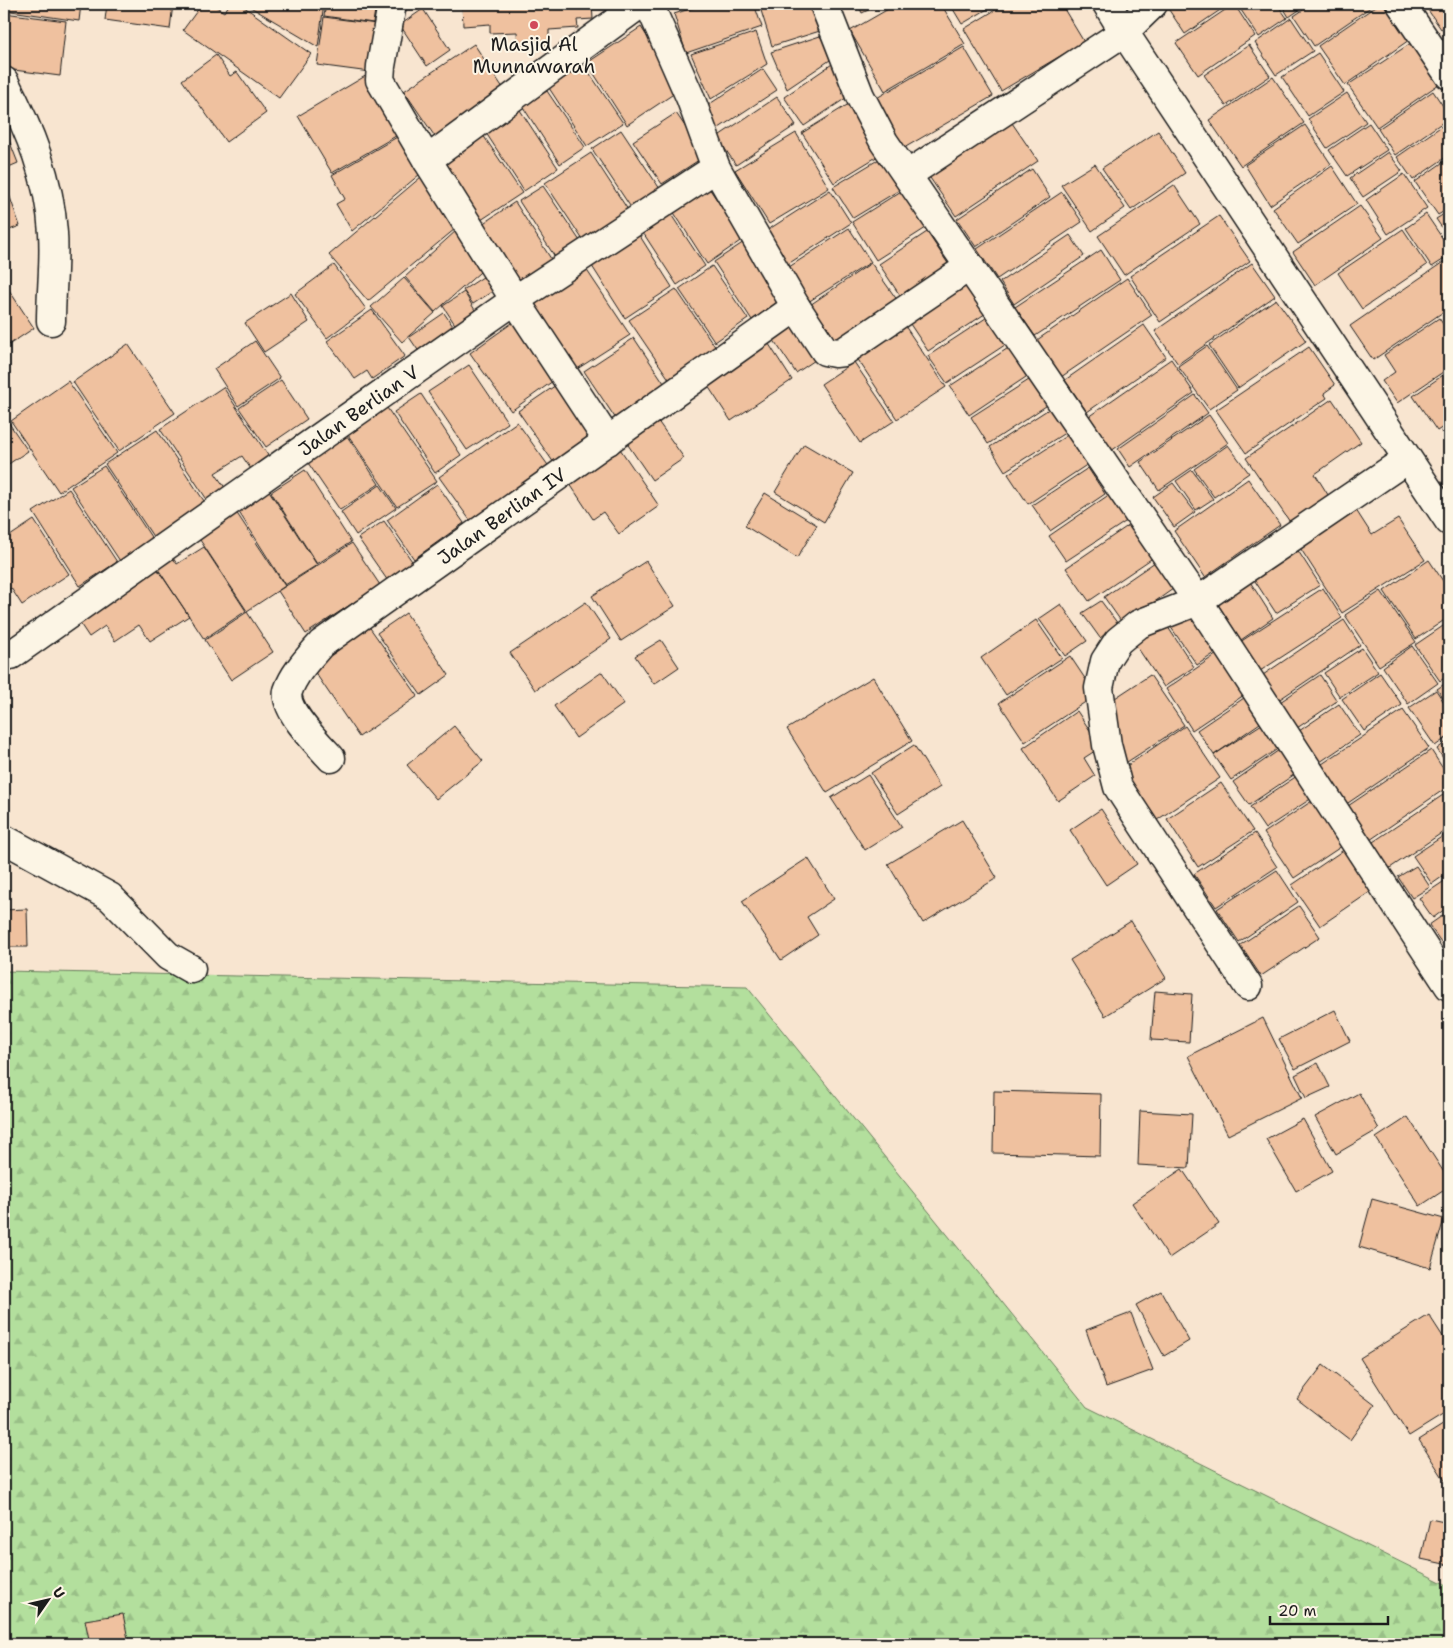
<svg xmlns="http://www.w3.org/2000/svg" width="1453" height="1648" viewBox="0 0 1453 1648" font-family="'Shantell Sans',sans-serif">
<style>
.forest{fill:url(#forest-firs);stroke:#687e5c}
.building{fill:#efc19f;stroke:#1c1c1c}
.lines{fill:none;stroke-linecap:round;stroke-linejoin:round}
.minor-casing{stroke:#1c1c1c;stroke-width:31}
.minor{stroke:#fcf5e5;stroke-width:28}
.poi-dot{fill:#d1495b;stroke:#fcf5e5;stroke-width:2}
.labels{text-anchor:middle;stroke-width:4;stroke-linejoin:round;paint-order:stroke}
.poi-label{font-size:19px;fill:#1c1c1c;stroke:#fcf5e5}
.street-label{font-size:19px;fill:#1c1c1c;stroke:#fcf5e5}
</style>
<defs>
<pattern id="forest-firs" width="22" height="20" patternUnits="userSpaceOnUse" patternTransform="scale(1.25)"><rect width="22" height="20" fill="#b3df9d"/><path d="M5 1l3.5 6h-7zM16 11l3.5 6h-7z" fill="#99bf87"/></pattern>
</defs>
<rect width="100%" height="100%" fill="#f8e5d0"/>
<filter id="ink" filterUnits="userSpaceOnUse"><feTurbulence type="fractalNoise" baseFrequency=".02" numOctaves="2"/><feDisplacementMap in="SourceGraphic" scale="10" xChannelSelector="R" yChannelSelector="G"/><feConvolveMatrix kernelMatrix="1 2 1 2 8 2 1 2 1" color-interpolation-filters="sRGB"/></filter>
<g filter="url(#ink)">
<path class="forest" d="M 4,971 L 747,987 L 1087,1407 L 1449,1586 L 1449,1644 L 4,1644 Z"/>
<path class="building" d="M 4,4 L 81,4 L 79,21 L 4,10 Z
M 107,4 L 173,4 L 170,29 L 105,20 Z
M 202,4 L 212,4 L 224,12 L 230,4 L 240,4 L 311,54 L 279,98 L 183,30 Z
M 247,4 L 324,4 L 318,47 L 247,5 Z
M 326,4 L 376,4 L 373,23 L 324,16 Z
M 462,4 L 592,4 L 593,19 L 577,20 L 578,28 L 549,30 L 549,45 L 518,46 L 517,32 L 490,33 L 490,24 L 463,26 Z
M 705,4 L 754,4 L 762,27 L 686,53 L 674,14 Z
M 759,4 L 814,4 L 823,30 L 772,46 Z
M 858,4 L 881,4 L 862,13 Z
M 897,4 L 941,4 L 965,44 L 885,91 L 850,31 Z
M 950,4 L 996,4 L 962,24 Z
M 1005,4 L 1061,4 L 1084,42 L 1001,91 L 964,29 Z
M 1165,4 L 1229,4 L 1185,34 Z
M 1234,4 L 1255,36 L 1198,75 L 1176,43 Z
M 1237,4 L 1277,4 L 1287,18 L 1259,37 Z
M 1281,4 L 1308,4 L 1289,17 Z
M 1312,4 L 1375,4 L 1314,46 L 1294,16 Z
M 1379,4 L 1383,4 L 1409,40 L 1345,85 L 1318,46 Z
M 1424,4 L 1449,4 L 1449,24 L 1441,29 Z
M 423,9 L 450,50 L 427,66 L 400,25 Z
M 4,13 L 66,21 L 60,76 L 6,69 L 7,56 L 4,55 Z
M 324,17 L 377,24 L 370,72 L 317,65 Z
M 1291,18 L 1313,51 L 1276,75 L 1255,43 Z
M 641,27 L 681,89 L 627,125 L 587,63 Z
M 756,32 L 767,64 L 711,99 L 691,54 Z
M 820,36 L 833,58 L 787,89 L 771,52 Z
M 1411,43 L 1439,84 L 1377,127 L 1348,85 Z
M 474,44 L 509,97 L 440,144 L 404,91 Z
M 1249,45 L 1270,76 L 1226,106 L 1204,75 Z
M 964,47 L 993,96 L 904,148 L 875,99 Z
M 1318,53 L 1344,92 L 1308,116 L 1282,77 Z
M 216,55 L 230,76 L 237,72 L 266,113 L 226,142 L 182,80 Z
M 835,62 L 855,92 L 804,126 L 784,97 Z
M 584,65 L 623,123 L 587,146 L 549,88 Z
M 763,69 L 777,90 L 716,130 L 702,109 Z
M 367,75 L 401,133 L 332,173 L 298,116 Z
M 1273,77 L 1304,123 L 1241,166 L 1209,120 Z
M 547,91 L 585,147 L 560,164 L 523,107 Z
M 1433,91 L 1449,115 L 1449,118 L 1395,155 L 1378,129 Z
M 1347,93 L 1366,122 L 1327,148 L 1308,119 Z
M 777,97 L 796,125 L 736,165 L 717,137 Z
M 852,102 L 883,153 L 834,183 L 802,133 Z
M 520,110 L 558,168 L 524,191 L 486,133 Z
M 676,113 L 705,156 L 662,184 L 633,141 Z
M 1010,120 L 1038,161 L 956,216 L 928,175 Z
M 1449,121 L 1449,155 L 1413,180 L 1397,157 Z
M 1369,123 L 1387,150 L 1347,176 L 1329,150 Z
M 1305,125 L 1331,164 L 1270,205 L 1245,165 Z
M 4,127 L 18,163 L 4,169 Z
M 621,130 L 662,192 L 634,212 L 592,149 Z
M 1158,131 L 1185,173 L 1131,210 L 1102,168 Z
M 404,133 L 426,169 L 352,231 L 336,204 L 345,199 L 332,175 Z
M 796,133 L 829,188 L 769,224 L 735,170 Z
M 483,135 L 522,193 L 475,224 L 437,166 Z
M 1388,152 L 1402,171 L 1363,197 L 1350,178 Z
M 591,153 L 630,213 L 585,243 L 545,183 Z
M 881,158 L 901,189 L 853,218 L 833,187 Z
M 1449,158 L 1449,208 L 1438,215 L 1415,182 Z
M 1095,164 L 1125,208 L 1092,231 L 1061,185 Z
M 1332,166 L 1357,204 L 1298,244 L 1273,208 Z
M 1032,169 L 1050,197 L 976,247 L 957,219 Z
M 1404,174 L 1427,208 L 1388,234 L 1366,200 Z
M 421,177 L 461,224 L 368,301 L 329,255 Z
M 4,180 L 20,226 L 4,232 Z
M 707,185 L 743,239 L 707,264 L 671,208 Z
M 1174,185 L 1200,224 L 1124,275 L 1098,236 Z
M 543,186 L 582,244 L 557,260 L 519,201 Z
M 906,188 L 929,226 L 876,260 L 852,222 Z
M 830,190 L 851,223 L 785,266 L 763,233 Z
M 1062,192 L 1082,222 L 997,279 L 977,249 Z
M 515,202 L 553,262 L 514,287 L 476,228 Z
M 1360,206 L 1383,238 L 1315,285 L 1293,252 Z
M 668,210 L 705,266 L 677,285 L 640,228 Z
M 1449,211 L 1449,238 L 1436,219 Z
M 1426,214 L 1449,248 L 1449,256 L 1432,267 L 1406,228 Z
M 1219,216 L 1250,261 L 1160,322 L 1130,276 Z
M 849,228 L 871,262 L 808,302 L 786,269 Z
M 1403,229 L 1427,265 L 1362,309 L 1338,273 Z
M 457,230 L 488,265 L 435,312 L 405,277 Z
M 927,232 L 953,271 L 905,303 L 879,264 Z
M 638,233 L 672,287 L 625,318 L 590,263 Z
M 1070,235 L 1084,256 L 1014,304 L 1000,282 Z
M 747,240 L 785,297 L 752,320 L 714,262 Z
M 1101,250 L 1120,280 L 1035,336 L 1015,307 Z
M 1449,258 L 1449,308 L 1373,360 L 1350,326 Z
M 871,263 L 900,304 L 838,346 L 810,305 Z
M 1252,263 L 1275,296 L 1178,364 L 1155,331 Z
M 334,265 L 366,309 L 327,338 L 295,294 Z
M 584,266 L 630,335 L 574,371 L 529,302 Z
M 712,266 L 748,319 L 715,342 L 679,289 Z
M 970,272 L 994,308 L 928,351 L 904,315 Z
M 486,275 L 496,289 L 473,304 L 463,290 Z
M 404,278 L 435,313 L 402,342 L 371,307 Z
M 1127,278 L 1152,315 L 1061,377 L 1037,340 Z
M 676,289 L 716,348 L 669,379 L 629,320 Z
M 9,290 L 34,328 L 4,348 L 4,293 Z
M 464,292 L 478,315 L 458,329 L 443,306 Z
M 291,293 L 309,322 L 264,352 L 245,323 Z
M 1276,299 L 1306,341 L 1238,388 L 1209,345 Z
M 372,310 L 405,356 L 372,379 L 367,371 L 355,379 L 327,341 Z
M 995,312 L 1014,339 L 947,383 L 928,356 Z
M 444,313 L 457,332 L 422,356 L 409,337 Z
M 519,318 L 560,376 L 511,411 L 470,353 Z
M 1439,318 L 1449,333 L 1449,368 L 1397,403 L 1382,381 L 1395,372 L 1384,355 Z
M 796,319 L 821,356 L 796,373 L 771,336 Z
M 903,323 L 946,387 L 897,419 L 855,355 Z
M 1144,325 L 1166,357 L 1087,412 L 1065,380 Z
M 634,338 L 666,386 L 616,419 L 584,371 Z
M 255,341 L 280,378 L 238,406 L 214,369 Z
M 767,341 L 792,380 L 731,421 L 706,383 Z
M 1016,343 L 1035,371 L 969,415 L 950,386 Z
M 128,344 L 175,413 L 119,451 L 73,382 Z
M 1207,346 L 1237,390 L 1209,409 L 1178,366 Z
M 1309,347 L 1335,385 L 1324,393 L 1327,398 L 1246,453 L 1216,410 Z
M 1171,359 L 1194,393 L 1111,451 L 1088,417 Z
M 854,362 L 894,421 L 860,443 L 821,384 Z
M 469,365 L 508,423 L 467,450 L 428,392 Z
M 1449,371 L 1449,423 L 1437,431 L 1413,396 Z
M 1032,378 L 1049,404 L 988,444 L 971,417 Z
M 281,380 L 307,419 L 266,447 L 239,408 Z
M 68,381 L 117,453 L 59,492 L 11,421 Z
M 562,381 L 597,432 L 554,463 L 518,411 Z
M 223,387 L 273,463 L 255,475 L 242,456 L 215,473 L 228,492 L 210,504 L 160,429 Z
M 421,394 L 461,455 L 435,473 L 394,412 Z
M 1195,395 L 1208,413 L 1130,467 L 1118,449 Z
M 1332,399 L 1361,442 L 1315,474 L 1330,498 L 1292,525 L 1246,458 Z
M 385,405 L 437,481 L 397,507 L 346,432 Z
M 1055,405 L 1071,429 L 1005,471 L 990,447 Z
M 1209,415 L 1228,443 L 1159,490 L 1140,462 Z
M 4,416 L 28,451 L 4,467 Z
M 657,420 L 684,458 L 652,480 L 626,442 Z
M 517,422 L 550,468 L 472,523 L 439,477 Z
M 1449,426 L 1449,445 L 1441,431 Z
M 157,430 L 208,507 L 156,541 L 105,464 Z
M 345,433 L 379,484 L 340,510 L 306,460 Z
M 1069,434 L 1088,464 L 1028,504 L 1008,474 Z
M 616,443 L 659,506 L 619,534 L 603,512 L 593,519 L 566,478 Z
M 804,444 L 853,473 L 824,522 L 775,492 Z
M 1228,445 L 1249,473 L 1214,497 L 1194,469 Z
M 104,466 L 153,540 L 120,561 L 71,487 Z
M 1088,468 L 1105,494 L 1050,531 L 1032,505 Z
M 305,470 L 351,542 L 317,564 L 271,492 Z
M 1192,470 L 1213,499 L 1196,510 L 1176,481 Z
M 1248,479 L 1280,525 L 1205,577 L 1174,531 Z
M 1173,483 L 1195,512 L 1174,527 L 1153,497 Z
M 437,484 L 464,523 L 414,559 L 387,520 Z
M 380,485 L 396,508 L 356,535 L 341,512 Z
M 69,489 L 117,562 L 80,586 L 33,512 Z
M 268,489 L 317,565 L 285,585 L 237,509 Z
M 765,493 L 817,525 L 797,558 L 745,526 Z
M 1110,494 L 1128,520 L 1066,561 L 1049,536 Z
M 1354,507 L 1372,535 L 1398,519 L 1425,560 L 1342,613 L 1297,543 Z
M 236,512 L 285,586 L 247,611 L 198,537 Z
M 34,520 L 69,574 L 22,605 L 11,588 L 4,593 L 4,540 Z
M 384,521 L 414,564 L 388,581 L 358,538 Z
M 1132,523 L 1154,557 L 1089,601 L 1066,568 Z
M 352,543 L 380,585 L 306,634 L 278,591 Z
M 1295,546 L 1320,585 L 1276,613 L 1251,575 Z
M 204,547 L 246,611 L 204,639 L 156,566 L 171,555 L 177,564 Z
M 1429,560 L 1449,590 L 1449,617 L 1416,639 L 1384,591 Z
M 646,561 L 675,606 L 621,641 L 592,596 Z
M 1155,562 L 1173,589 L 1123,624 L 1104,597 Z
M 156,567 L 189,616 L 150,641 L 139,625 L 115,641 L 105,626 L 89,637 L 77,619 Z
M 1247,577 L 1273,618 L 1241,640 L 1214,598 Z
M 1323,588 L 1342,618 L 1260,671 L 1240,642 Z
M 1381,591 L 1416,642 L 1379,666 L 1345,615 Z
M 1101,601 L 1118,624 L 1100,638 L 1082,613 Z
M 586,602 L 611,639 L 535,690 L 510,653 Z
M 1061,604 L 1087,641 L 1065,656 L 1039,619 Z
M 1193,606 L 1221,649 L 1197,665 L 1168,623 Z
M 247,612 L 273,652 L 231,680 L 205,640 Z
M 406,613 L 449,675 L 421,695 L 377,633 Z
M 1162,618 L 1194,667 L 1164,687 L 1131,638 Z
M 1036,620 L 1062,658 L 1006,695 L 981,658 Z
M 1344,620 L 1360,645 L 1277,701 L 1260,677 Z
M 1449,622 L 1449,675 L 1440,681 L 1415,645 Z
M 368,625 L 418,696 L 359,737 L 310,665 Z
M 661,640 L 679,667 L 654,684 L 635,656 Z
M 1412,646 L 1438,683 L 1408,704 L 1383,667 Z
M 1362,648 L 1378,672 L 1340,697 L 1324,673 Z
M 1220,652 L 1247,693 L 1192,730 L 1166,689 Z
M 1070,656 L 1096,695 L 1025,742 L 999,703 Z
M 602,672 L 624,704 L 576,738 L 554,706 Z
M 1380,673 L 1402,705 L 1364,731 L 1342,699 Z
M 1150,675 L 1184,725 L 1124,764 L 1112,700 Z
M 1320,675 L 1337,701 L 1297,728 L 1280,702 Z
M 873,677 L 912,741 L 827,793 L 787,729 Z
M 1449,681 L 1449,707 L 1437,689 Z
M 1436,690 L 1449,710 L 1449,736 L 1435,746 L 1409,708 Z
M 1244,698 L 1260,723 L 1214,755 L 1197,730 Z
M 1339,704 L 1360,735 L 1320,762 L 1299,731 Z
M 1403,710 L 1429,748 L 1345,805 L 1319,766 Z
M 1077,711 L 1101,747 L 1084,758 L 1095,776 L 1058,801 L 1023,748 Z
M 1262,724 L 1279,748 L 1231,780 L 1214,755 Z
M 454,726 L 483,761 L 436,799 L 407,765 Z
M 1185,726 L 1220,778 L 1151,824 L 1121,770 Z
M 1449,740 L 1449,767 L 1437,749 Z
M 914,745 L 940,787 L 898,814 L 871,773 Z
M 1285,746 L 1301,770 L 1249,805 L 1233,782 Z
M 1431,750 L 1449,778 L 1449,786 L 1367,842 L 1345,808 Z
M 1300,774 L 1315,796 L 1265,829 L 1250,807 Z
M 868,775 L 902,827 L 865,850 L 831,798 Z
M 1221,783 L 1253,831 L 1198,867 L 1167,819 Z
M 1449,791 L 1449,828 L 1387,870 L 1370,844 Z
M 1315,799 L 1345,844 L 1294,878 L 1264,833 Z
M 1101,809 L 1137,864 L 1106,885 L 1070,830 Z
M 962,820 L 997,878 L 923,923 L 888,864 Z
M 1449,832 L 1449,872 L 1432,884 L 1413,856 Z
M 1255,833 L 1277,867 L 1216,907 L 1194,874 Z
M 1345,849 L 1373,890 L 1320,926 L 1292,885 Z
M 808,858 L 834,899 L 807,917 L 818,935 L 781,960 L 742,901 Z
M 1416,866 L 1430,887 L 1412,898 L 1398,877 Z
M 1277,870 L 1298,902 L 1239,942 L 1217,909 Z
M 1449,878 L 1449,906 L 1433,918 L 1419,898 Z
M 1299,906 L 1320,937 L 1261,976 L 1240,945 Z
M 27,909 L 28,947 L 4,947 L 4,910 Z
M 1449,911 L 1449,953 L 1429,925 Z
M 1131,921 L 1166,978 L 1105,1016 L 1070,960 Z
M 1155,991 L 1192,994 L 1189,1042 L 1151,1040 Z
M 1335,1010 L 1350,1041 L 1295,1069 L 1279,1039 Z
M 1263,1018 L 1302,1098 L 1228,1135 L 1188,1056 Z
M 1318,1063 L 1330,1087 L 1306,1098 L 1295,1075 Z
M 994,1091 L 1101,1094 L 1100,1156 L 993,1153 Z
M 1359,1093 L 1379,1129 L 1336,1154 L 1315,1117 Z
M 1140,1111 L 1192,1114 L 1189,1168 L 1138,1165 Z
M 1408,1117 L 1449,1180 L 1449,1187 L 1420,1206 L 1376,1138 Z
M 1303,1119 L 1332,1171 L 1296,1191 L 1266,1139 Z
M 1182,1169 L 1219,1224 L 1169,1258 L 1132,1203 Z
M 1372,1199 L 1444,1219 L 1430,1268 L 1359,1247 Z
M 1161,1291 L 1189,1341 L 1164,1356 L 1136,1305 Z
M 1131,1313 L 1153,1370 L 1106,1387 L 1086,1330 Z
M 1429,1315 L 1449,1346 L 1449,1411 L 1409,1436 L 1360,1358 Z
M 1323,1365 L 1375,1405 L 1350,1440 L 1297,1399 Z
M 1449,1421 L 1449,1487 L 1419,1440 Z
M 1430,1519 L 1449,1523 L 1449,1565 L 1421,1559 Z
M 123,1614 L 129,1644 L 90,1644 L 85,1620 Z"/>
<g class="lines">
<g class="minor-casing">
<g id="minor">
<path d="M 392,4 L 381,66 L 380,80 L 427,160 L 515,300 L 608,441"/>
<path d="M 649,4 L 690,97 L 716,168 L 796,307 L 825,351 L 835,353 L 843,352 L 970,266"/>
<path d="M 824,4 L 860,96 L 884,142 L 1198,601 L 1449,986"/>
<path d="M 1107,4 L 1124,32 L 1449,521"/>
<path d="M 1401,4 L 1449,75"/>
<path d="M 4,81 C 29,129 50,179 53,233 C 55,262 51,292 51,321"/>
<path d="M 427,160 L 640,4"/>
<path d="M 907,175 L 1124,32 L 1153,4"/>
<path id="s1" d="M 4,656 L 11,655 L 515,300 L 716,168"/>
<path id="s2" d="M 331,758 C 319,745 283,709 288,691 C 294,673 309,658 321,644 L 796,307"/>
<path d="M 4,839 L 110,897 L 168,956 L 191,969"/>
<path d="M 1248,986 L 1118,787 L 1107,745 L 1099,688 L 1105,661 L 1118,641 L 1139,624 L 1198,601 L 1407,459"/>
</g>
</g>
<use href="#minor" class="minor"/>
</g>
</g>
<circle class="poi-dot" cx="534" cy="25" r="5"/>
<g class="labels">
<g class="poi-label">
<text x="534" y="51">Masjid Al<tspan x="534" dy="22">Munnawarah</tspan></text>
</g>
<g class="street-label">
<text dy="7" stroke="none"><textPath href="#s1" startOffset="432">Jalan Berlian V</textPath></text>
<text dy="7" stroke="none"><textPath href="#s2" startOffset="361">Jalan Berlian IV</textPath></text>
</g>
</g>
<rect width="1453" height="1648" fill="none" stroke="#fcf5e5" stroke-width="20"/>
<rect x="10" y="10" width="1433" height="1628" fill="none" stroke="#1c1c1c" stroke-width="2" filter="url(#ink)"/>
<g transform="translate(48 1600) rotate(56)" stroke="#fcf5e5" stroke-width="4" paint-order="stroke">
<path d="M0-4L9 19L0 12L-9 19Z" fill="#1c1c1c"/>
<text y="-8" font-size="14" font-weight="bold" text-anchor="middle" fill="#1c1c1c">U</text>
</g>
<path d="M1270 1616v8h118v-8" fill="none" stroke="#1c1c1c" stroke-width="2.5"/>
<text x="1278" y="1616" font-size="15" fill="#1c1c1c" stroke="#fcf5e5" stroke-width="4" paint-order="stroke">20 m</text>
</svg>
